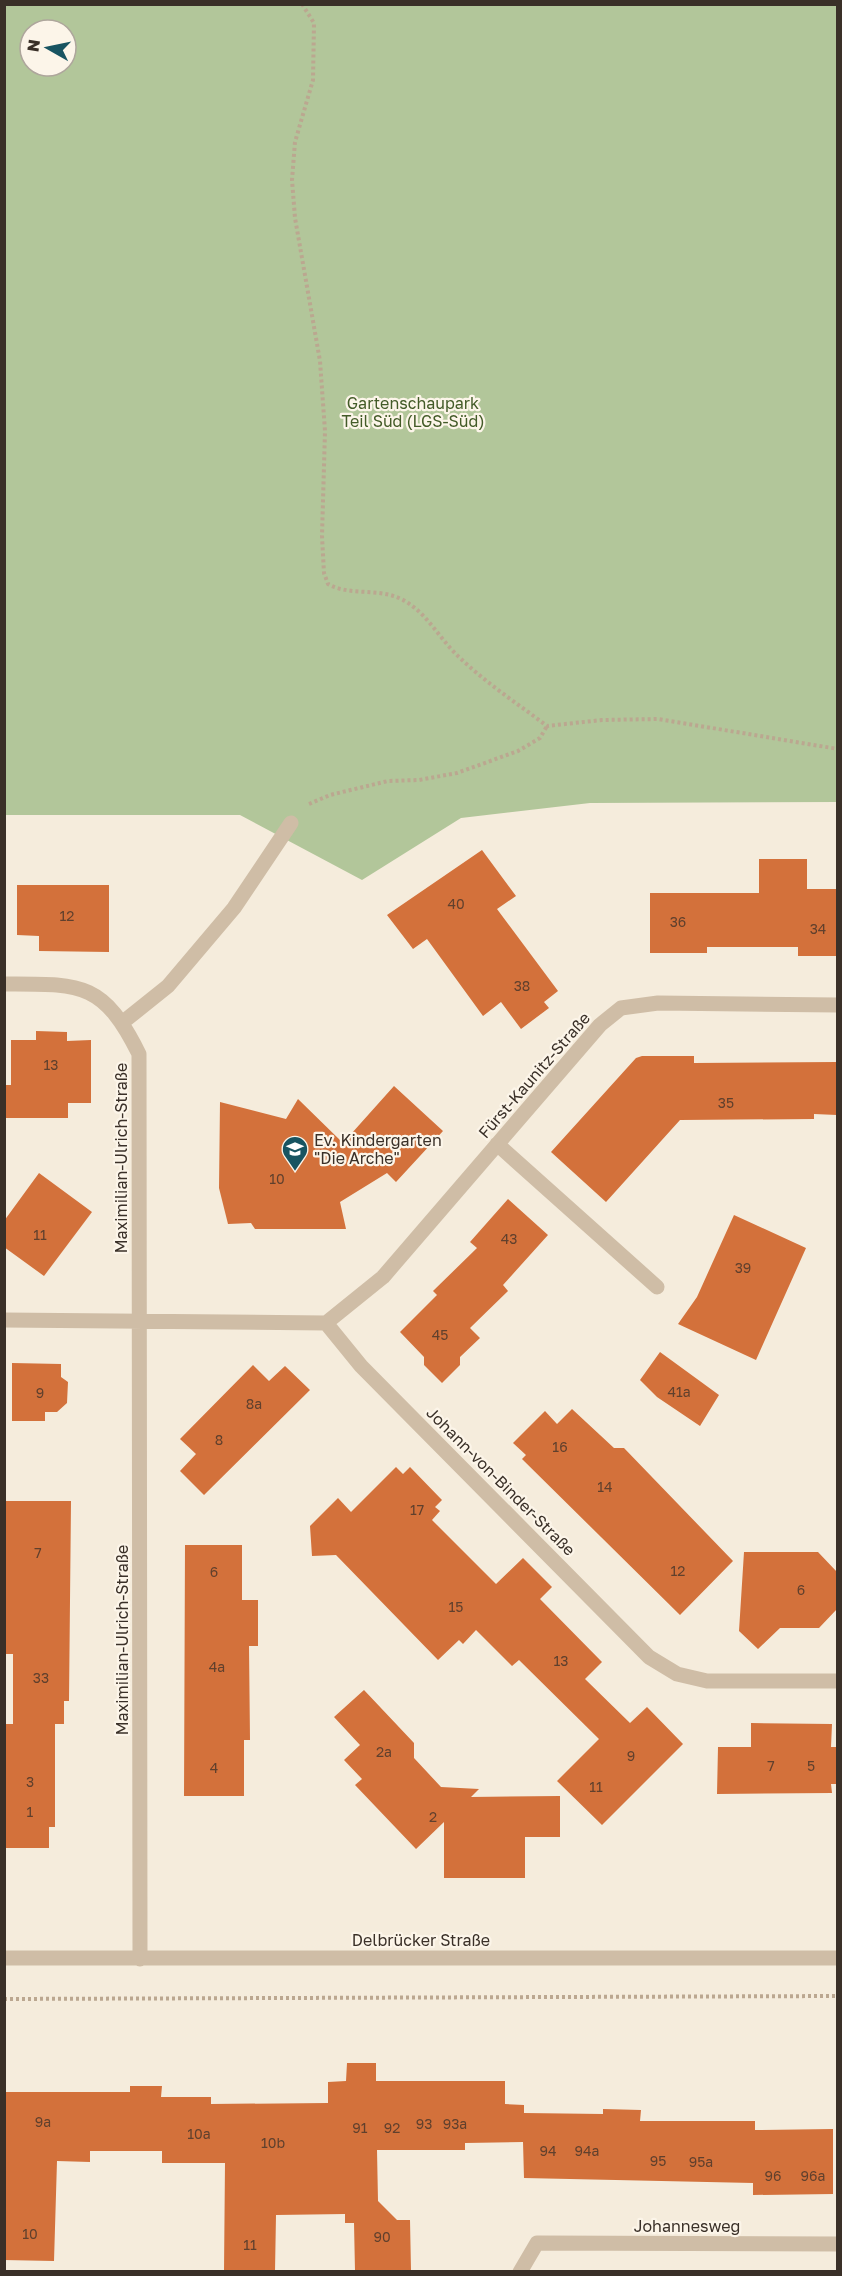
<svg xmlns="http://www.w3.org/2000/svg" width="842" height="2276" viewBox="0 0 842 2276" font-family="'Golos Text',sans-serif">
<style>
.green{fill:#b2c69a;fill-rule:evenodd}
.building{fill:#d3713b}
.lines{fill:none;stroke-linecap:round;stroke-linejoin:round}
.path{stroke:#bba790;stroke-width:4;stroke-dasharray:3 3;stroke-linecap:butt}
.minor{stroke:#cfbda6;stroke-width:15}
.labels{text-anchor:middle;stroke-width:4.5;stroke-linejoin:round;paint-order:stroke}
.number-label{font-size:14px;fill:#60402d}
.park-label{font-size:16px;fill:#435b28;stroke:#fcf5e9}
.street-label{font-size:16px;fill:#3a3028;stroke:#fcf5e9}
.poi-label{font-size:16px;fill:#3a3028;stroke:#fcf5e9;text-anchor:start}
</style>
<rect width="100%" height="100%" fill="#f5ecdc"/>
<path class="green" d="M 4,5 L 837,5 L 837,802 L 590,803 L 461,818 L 362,880 L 240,815 L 5,815 ZM 30,30 L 66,30 L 66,66 L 30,66 Z"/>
<path class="building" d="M 482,850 L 516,896 L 497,909 L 558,991 L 544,1002 L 549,1008 L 521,1029 L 501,1002 L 483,1016 L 427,939 L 413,949 L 387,915 Z
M 759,859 L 807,859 L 807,889 L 837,889 L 837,956 L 798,956 L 798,947 L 707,947 L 707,953 L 650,953 L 650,893 L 759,893 Z
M 17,885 L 109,885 L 109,952 L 39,951 L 39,936 L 17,935 Z
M 36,1031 L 67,1032 L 67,1041 L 91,1040 L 91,1103 L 68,1103 L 68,1118 L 4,1118 L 4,1085 L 11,1085 L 11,1040 L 36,1040 Z
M 642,1056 L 694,1056 L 694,1063 L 837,1062 L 837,1115 L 814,1114 L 814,1119 L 680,1120 L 606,1202 L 551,1152 L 636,1058 Z
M 394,1086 L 443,1131 L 396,1182 L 387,1173 L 340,1202 L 346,1229 L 255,1229 L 251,1223 L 228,1224 L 219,1188 L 220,1102 L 286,1119 L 298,1099 L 343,1143 Z
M 39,1173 L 92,1212 L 44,1276 L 4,1247 L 4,1221 Z
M 508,1199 L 548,1235 L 503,1285 L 508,1291 L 470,1328 L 480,1338 L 460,1357 L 460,1365 L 442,1383 L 424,1365 L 424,1357 L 400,1332 L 437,1295 L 433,1291 L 477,1248 L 470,1242 Z
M 734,1215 L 806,1248 L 756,1360 L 678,1324 L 697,1297 Z
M 660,1352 L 719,1395 L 700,1426 L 657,1397 L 640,1380 Z
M 12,1363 L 61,1364 L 61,1377 L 68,1382 L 67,1403 L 57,1412 L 45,1412 L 45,1421 L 12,1421 Z
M 253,1365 L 269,1381 L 285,1366 L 310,1390 L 204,1495 L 180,1471 L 196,1454 L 180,1439 Z
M 572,1409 L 614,1448 L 624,1448 L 733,1561 L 680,1615 L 522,1459 L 526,1455 L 513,1443 L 545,1411 L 557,1424 Z
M 396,1467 L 403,1474 L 410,1467 L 442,1500 L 435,1507 L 440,1511 L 432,1520 L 496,1584 L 523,1558 L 552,1587 L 540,1599 L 602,1662 L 585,1679 L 630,1723 L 647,1707 L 683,1744 L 602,1825 L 557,1781 L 599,1739 L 519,1660 L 512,1666 L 476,1630 L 463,1644 L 459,1640 L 438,1660 L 336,1555 L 312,1556 L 310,1526 L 338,1498 L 351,1512 Z
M 6,1501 L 71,1501 L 69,1701 L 64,1701 L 64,1724 L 55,1724 L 55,1827 L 49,1827 L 49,1848 L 4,1848 L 4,1724 L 13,1724 L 13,1654 L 6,1654 Z
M 185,1545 L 242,1545 L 242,1600 L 258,1600 L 258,1646 L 249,1646 L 250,1740 L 244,1740 L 244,1796 L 184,1796 Z
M 744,1552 L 818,1552 L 837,1572 L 837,1609 L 819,1628 L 780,1628 L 758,1649 L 739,1631 Z
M 364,1690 L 414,1743 L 414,1758 L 441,1787 L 479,1789 L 471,1797 L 560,1796 L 560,1837 L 525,1837 L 525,1878 L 444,1878 L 444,1822 L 416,1849 L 355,1785 L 362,1779 L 344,1760 L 360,1745 L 334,1717 Z
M 751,1723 L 832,1724 L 831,1747 L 837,1747 L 837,1784 L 831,1784 L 832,1793 L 717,1794 L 718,1747 L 751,1747 Z
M 347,2063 L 376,2063 L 376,2081 L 505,2081 L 505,2104 L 524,2105 L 524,2113 L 603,2114 L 603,2109 L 641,2110 L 640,2121 L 755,2121 L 755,2130 L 833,2129 L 833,2194 L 753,2195 L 753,2183 L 524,2178 L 523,2142 L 465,2143 L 465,2150 L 377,2150 L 378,2201 L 397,2220 L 410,2220 L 411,2271 L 355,2271 L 354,2223 L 345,2223 L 345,2214 L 276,2215 L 275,2271 L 224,2271 L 225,2163 L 162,2163 L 162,2151 L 90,2151 L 90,2162 L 57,2161 L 54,2261 L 4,2260 L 4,2092 L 130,2092 L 130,2086 L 162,2086 L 161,2097 L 211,2097 L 211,2104 L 328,2103 L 328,2082 L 346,2081 Z"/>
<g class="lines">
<path class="path" d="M 302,4 L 314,23 L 313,80 L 295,142 L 292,180 L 295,218 L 320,361 L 325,431 L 322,536 L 324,573 L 328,584 C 349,596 376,588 399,598 C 426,610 439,639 460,658 C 486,683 518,704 547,726 L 602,720 L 658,719 L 838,749
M 309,804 L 330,795 L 388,781 L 419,780 L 457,773 L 518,751 L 540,738 L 547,726
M 4,1999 L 838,1996"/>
<path class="minor" d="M 4,984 C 80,984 103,981 139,1054 L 140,1959
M 123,1022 L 168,986 L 234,908 L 291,823
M 497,1144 L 657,1287
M 4,1320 L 326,1323 L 361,1366 L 649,1657 L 677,1674 L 707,1681 L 838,1681
M 326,1323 L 383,1277 L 600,1025 L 621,1008 L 658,1003 L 838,1005
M 4,1958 L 838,1958
M 520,2272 L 537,2243 L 838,2244"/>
</g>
<defs>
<g id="school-pin" transform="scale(1.35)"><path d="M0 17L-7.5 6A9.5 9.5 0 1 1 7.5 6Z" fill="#185461" stroke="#fcf5e9"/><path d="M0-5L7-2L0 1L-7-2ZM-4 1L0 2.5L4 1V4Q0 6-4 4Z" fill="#fff"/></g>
</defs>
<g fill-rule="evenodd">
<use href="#school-pin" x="295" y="1149"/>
</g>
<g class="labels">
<g class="number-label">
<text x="456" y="909">40</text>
<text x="67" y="921">12</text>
<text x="678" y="927">36</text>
<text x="818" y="934">34</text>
<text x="522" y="991">38</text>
<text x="51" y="1070">13</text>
<text x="726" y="1108">35</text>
<text x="277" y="1184">10</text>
<text x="40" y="1240">11</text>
<text x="509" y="1244">43</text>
<text x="743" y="1273">39</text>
<text x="440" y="1340">45</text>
<text x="679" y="1397">41a</text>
<text x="40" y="1398">9</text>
<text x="254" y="1409">8a</text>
<text x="219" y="1445">8</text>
<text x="560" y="1452">16</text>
<text x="605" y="1492">14</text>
<text x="417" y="1515">17</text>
<text x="38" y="1558">7</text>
<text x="678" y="1576">12</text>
<text x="214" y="1577">6</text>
<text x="801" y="1595">6</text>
<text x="456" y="1612">15</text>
<text x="561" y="1666">13</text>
<text x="217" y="1672">4a</text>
<text x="41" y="1683">33</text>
<text x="384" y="1757">2a</text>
<text x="631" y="1761">9</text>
<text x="771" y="1771">7</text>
<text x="811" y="1771">5</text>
<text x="214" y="1773">4</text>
<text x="30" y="1787">3</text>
<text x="596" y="1792">11</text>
<text x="30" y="1817">1</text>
<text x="433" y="1822">2</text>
<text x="43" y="2127">9a</text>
<text x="424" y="2129">93</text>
<text x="455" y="2129">93a</text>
<text x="360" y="2133">91</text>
<text x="392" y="2133">92</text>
<text x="199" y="2139">10a</text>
<text x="273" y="2148">10b</text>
<text x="548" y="2156">94</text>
<text x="587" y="2156">94a</text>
<text x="658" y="2166">95</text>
<text x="701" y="2167">95a</text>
<text x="773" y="2181">96</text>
<text x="813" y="2181">96a</text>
<text x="30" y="2239">10</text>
<text x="382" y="2242">90</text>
<text x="250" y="2250">11</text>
</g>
<g class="park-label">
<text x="413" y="409">Gartenschaupark<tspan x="413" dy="18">Teil Süd (LGS-Süd)</tspan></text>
</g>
<g class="street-label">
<text transform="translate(534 1075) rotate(-49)" y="6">Fürst-Kaunitz-Straße</text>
<text transform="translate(121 1158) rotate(-90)" y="6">Maximilian-Ulrich-Straße</text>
<text transform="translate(501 1481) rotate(45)" y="6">Johann-von-Binder-Straße</text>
<text transform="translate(122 1640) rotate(-90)" y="6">Maximilian-Ulrich-Straße</text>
<text x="421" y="1946">Delbrücker Straße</text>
<text x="687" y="2232">Johannesweg</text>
</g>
<g class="poi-label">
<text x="314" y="1146">Ev. Kindergarten<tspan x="314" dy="18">"Die Arche"</tspan></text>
</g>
</g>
<rect width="842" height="2276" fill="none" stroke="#3a3028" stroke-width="12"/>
<g transform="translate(48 48) rotate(279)"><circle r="28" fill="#fcf5e9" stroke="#aea69c" stroke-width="1.5"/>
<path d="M0-4.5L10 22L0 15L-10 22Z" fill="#185461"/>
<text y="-9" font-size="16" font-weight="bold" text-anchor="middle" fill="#3a3028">N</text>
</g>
</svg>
